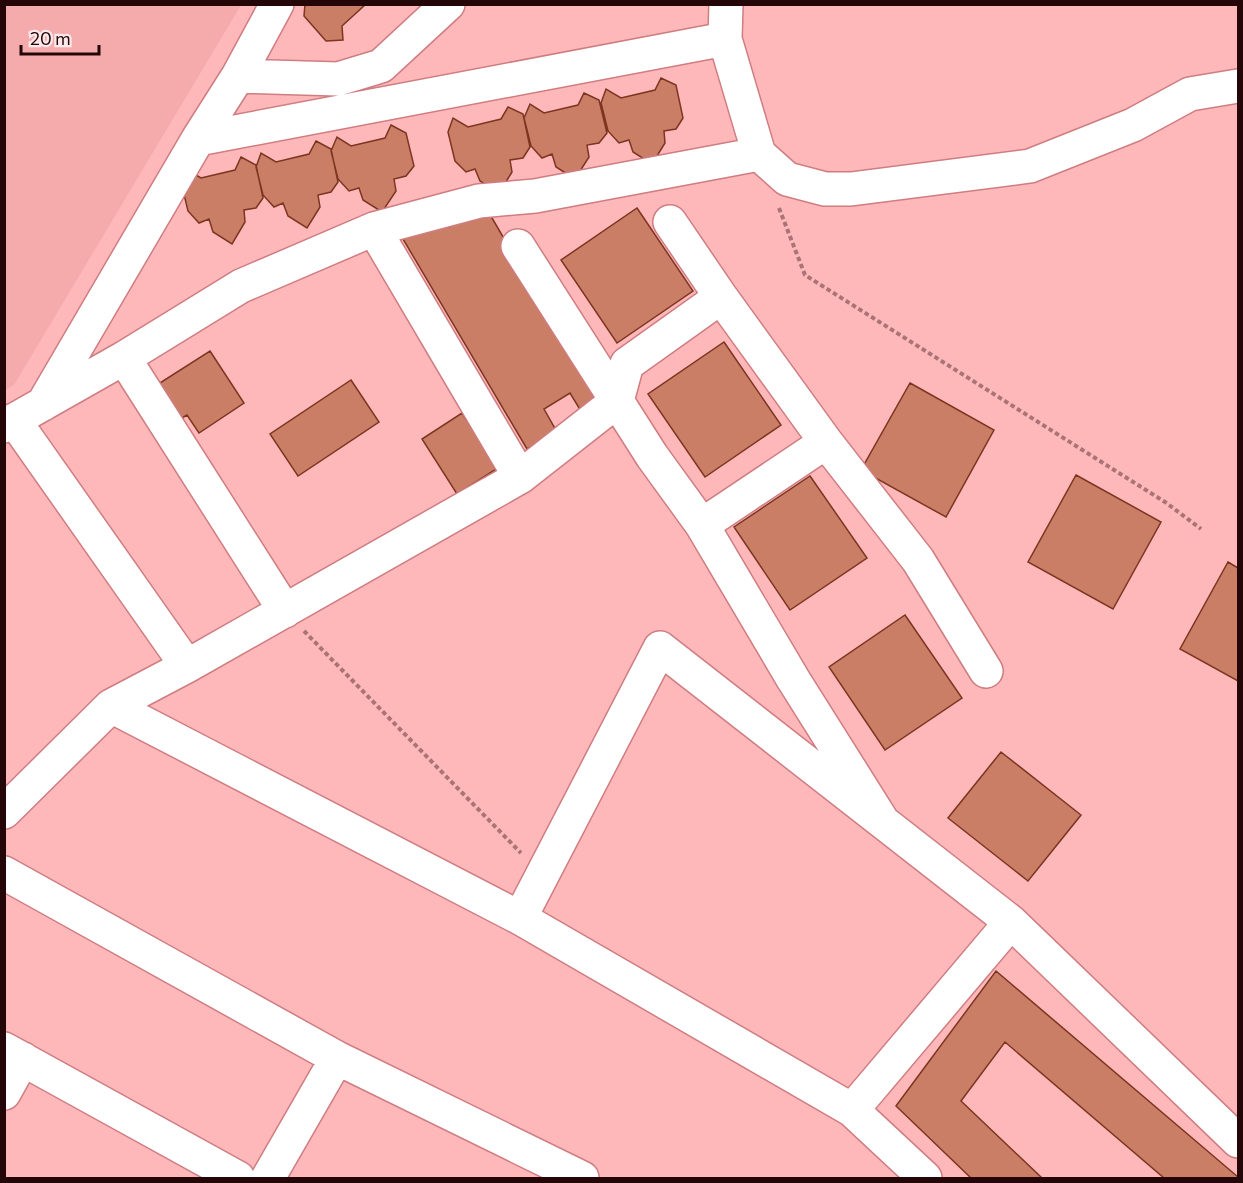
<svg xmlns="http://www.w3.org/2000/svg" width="1243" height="1183" viewBox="0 0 1243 1183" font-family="Commissioner,sans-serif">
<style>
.built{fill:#f5aaab}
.building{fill:#cb7e66;stroke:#7b3520;stroke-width:1.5}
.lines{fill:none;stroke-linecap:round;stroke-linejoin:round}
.minor-casing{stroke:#cf7d80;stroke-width:36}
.path{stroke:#aa7375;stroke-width:4;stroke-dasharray:4.5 3;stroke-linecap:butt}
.minor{stroke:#fff;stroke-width:33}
</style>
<rect width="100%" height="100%" fill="#ffb8ba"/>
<path class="built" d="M 5,4 L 241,5 L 14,385 L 5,390 Z"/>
<path class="building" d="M 305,4 L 366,4 L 342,26 L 343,40 L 326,41 L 304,16 Z
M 661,78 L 676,85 L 683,118 L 676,129 L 664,131 L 665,143 L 652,164 L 633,152 L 629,140 L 619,143 L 608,131 L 601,103 L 606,89 L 621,98 L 655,90 Z
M 584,93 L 599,100 L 607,133 L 599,143 L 587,145 L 589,157 L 575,179 L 556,167 L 552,154 L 542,158 L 531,146 L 524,118 L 530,104 L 544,113 L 578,105 Z
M 508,107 L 523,114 L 530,147 L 523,158 L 510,160 L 512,172 L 499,193 L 480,181 L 475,169 L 466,172 L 455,161 L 448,132 L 453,118 L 468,127 L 501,119 Z
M 391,125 L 406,133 L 414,166 L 406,176 L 394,179 L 396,191 L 382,212 L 363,200 L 359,188 L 349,191 L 338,179 L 331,151 L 337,137 L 351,146 L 385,138 Z
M 316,141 L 331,149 L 338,182 L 331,192 L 318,195 L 320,207 L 307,228 L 288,216 L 283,203 L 274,207 L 263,195 L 256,167 L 261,153 L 276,162 L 309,154 Z
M 241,157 L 256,165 L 263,198 L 256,208 L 244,210 L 245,222 L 232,244 L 213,232 L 209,219 L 199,223 L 188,211 L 181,182 L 186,169 L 201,178 L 235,170 Z
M 485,206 L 602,406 L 584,416 L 570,393 L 544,409 L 557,432 L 527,449 L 403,239 L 443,216 L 449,227 Z
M 637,208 L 693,291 L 617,343 L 561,260 Z
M 724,342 L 781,425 L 705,477 L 648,394 Z
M 210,351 L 244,403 L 199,433 L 187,415 L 175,422 L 152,388 Z
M 351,380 L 379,422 L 298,476 L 270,434 Z
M 910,383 L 994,430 L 946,517 L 861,470 Z
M 462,413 L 498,468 L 457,494 L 422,439 Z
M 1076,475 L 1161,522 L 1113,609 L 1028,562 Z
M 810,476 L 867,558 L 790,610 L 734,527 Z
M 1228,562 L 1238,568 L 1238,681 L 1180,649 Z
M 905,615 L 962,698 L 885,750 L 829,667 Z
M 1001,752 L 1081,815 L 1028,881 L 948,818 Z
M 996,971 L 1238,1177 L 1238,1178 L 1164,1178 L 1005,1042 L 961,1101 L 1042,1178 L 971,1178 L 896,1106 Z"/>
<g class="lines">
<g class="minor-casing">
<path id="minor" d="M 726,4 L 725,39 L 759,154 L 787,179 L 825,189 L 851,189 L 1030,166 L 1133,125 L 1190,94 L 1238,86
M 238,76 L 338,79 L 381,66 L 448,4
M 198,139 L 725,39
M 670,222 L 721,297 L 826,442 L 918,560 L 986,671
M 374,229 L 520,477
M 518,246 L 617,401 L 627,364 L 721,297
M 124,358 L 285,611
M 43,404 L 198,139 L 238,76 L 277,4
M 14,420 L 187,666
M 4,426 L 124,358 L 241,286 L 374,229 L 479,201 L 535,196 L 759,154
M 702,525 L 826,442
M 111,706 L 520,918 L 852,1110 L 925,1178
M 4,812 L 111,706 L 187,666 L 520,477 L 617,401 L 652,456 L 702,525 L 793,679 L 883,822
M 4,873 L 337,1058 L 582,1178
M 520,918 L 660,648 L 1011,922 L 852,1110
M 1011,922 L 1238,1141
M 4,1049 L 238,1178
M 4,1093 L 23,1059
M 268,1178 L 337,1058"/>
</g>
<path class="path" d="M 779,208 L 805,275 L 1165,502 L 1201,529
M 304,631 L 521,853"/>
<use href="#minor" class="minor"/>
</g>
<rect width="1243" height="1183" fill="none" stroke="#240609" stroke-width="12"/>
<path d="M21 45v9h78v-9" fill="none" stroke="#240609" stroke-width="3"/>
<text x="30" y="45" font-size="18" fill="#240609" stroke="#fce9e9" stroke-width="4.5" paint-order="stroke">20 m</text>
</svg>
